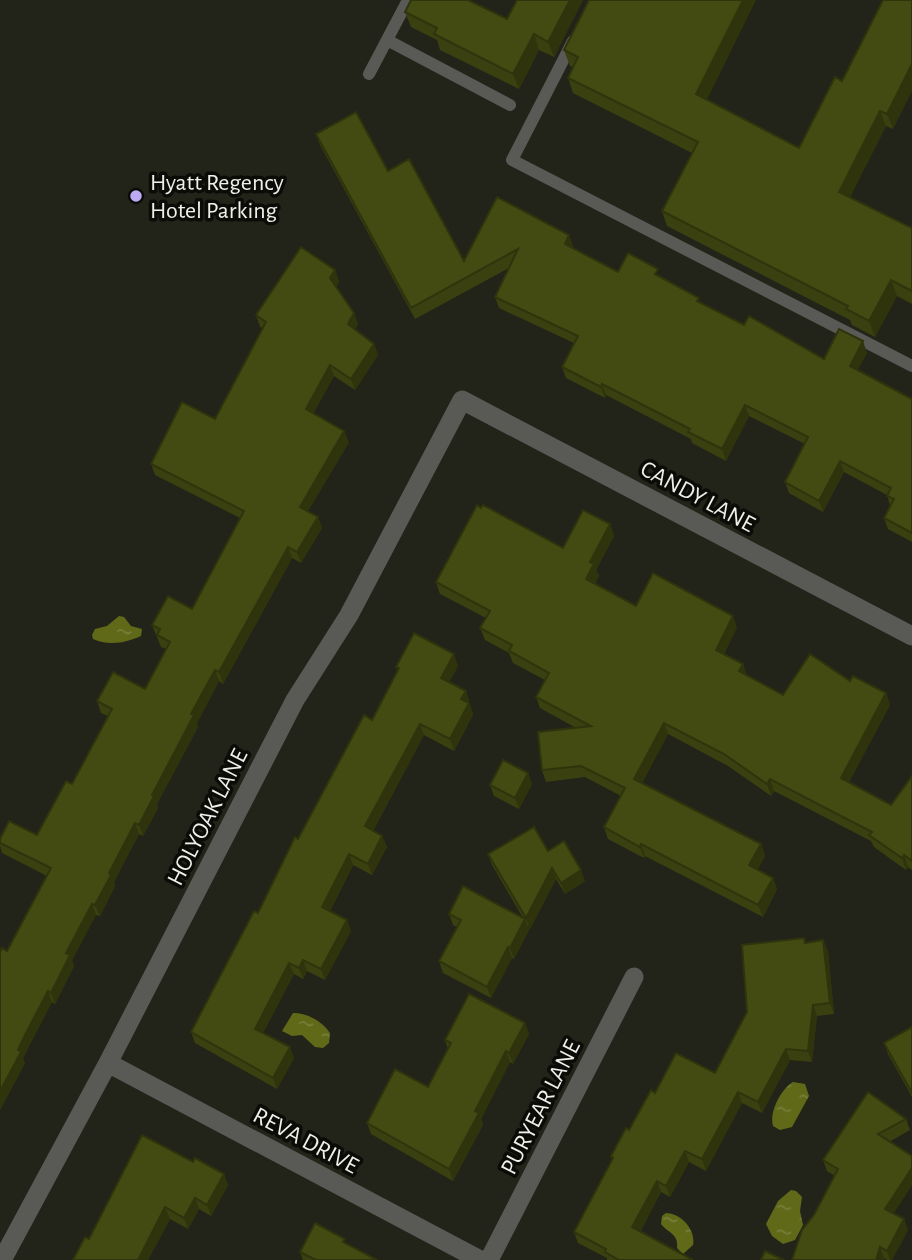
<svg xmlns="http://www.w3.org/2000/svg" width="912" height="1260" viewBox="0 0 912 1260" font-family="'Alegreya Sans',sans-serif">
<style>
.water{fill:url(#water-ripples)}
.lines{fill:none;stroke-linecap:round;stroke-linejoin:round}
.service{stroke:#595a55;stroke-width:12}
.minor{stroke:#595a55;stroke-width:19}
.wall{fill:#3a4010}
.shaded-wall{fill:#2f340d}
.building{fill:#434b13;stroke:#2f340d;stroke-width:2}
.poi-dot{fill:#bea9f5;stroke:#0b0c08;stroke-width:2.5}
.labels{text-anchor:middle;stroke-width:7;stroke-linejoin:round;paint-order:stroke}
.poi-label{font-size:24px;fill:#eff0e9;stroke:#0b0c08;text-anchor:start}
.street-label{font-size:24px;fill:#eff0e9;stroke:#0b0c08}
</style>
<defs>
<pattern id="water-ripples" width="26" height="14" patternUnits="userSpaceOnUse" patternTransform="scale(1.75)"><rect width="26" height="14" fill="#5f6918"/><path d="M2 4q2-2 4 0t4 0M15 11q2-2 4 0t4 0" fill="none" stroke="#767f3a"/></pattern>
</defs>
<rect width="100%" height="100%" fill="#222419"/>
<path class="water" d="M 119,616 L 124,617 L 131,626 L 142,629 L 141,636 C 126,643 108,646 93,639 L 92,635 L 95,629 L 107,626 Z
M 293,1013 C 307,1013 322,1021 330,1033 L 329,1043 L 323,1048 L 315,1047 L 302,1035 L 292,1036 L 282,1031 Z
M 793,1082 L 805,1084 L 809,1096 L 792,1127 L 780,1130 L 773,1126 C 769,1112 781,1089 793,1082 Z
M 791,1190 L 796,1191 L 802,1197 L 800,1211 L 803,1225 L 795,1240 L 783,1244 L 772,1236 L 766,1224 L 778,1201 Z
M 666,1213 C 681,1213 696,1230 693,1245 L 683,1254 L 677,1248 C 679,1234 668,1233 661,1224 L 662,1216 Z"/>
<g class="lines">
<path class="service" d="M 387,40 L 510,105
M 573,41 L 512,160 L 912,366
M 369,74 L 408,0"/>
<path class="minor" d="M 108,1063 L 480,1260
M 2,1260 L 108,1063 L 295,700 L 349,615 L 462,400 L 912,636
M 489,1260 L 634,977"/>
</g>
<path class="wall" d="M 517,0 L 583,0 L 554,57 L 539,50 L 519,89 L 440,50 L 437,40 L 411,27 L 405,12 L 507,19 Z
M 883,0 L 893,129 L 886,126 L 850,197 L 912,228 L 912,304 L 897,296 L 875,337 L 852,325 L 850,320 L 667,226 L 662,211 L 692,153 L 573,93 L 568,78 L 573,67 L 570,66 L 564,50 L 707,99 L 799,148 L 842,81 Z
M 316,134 L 388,171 L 464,261 L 497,197 L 573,246 L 573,248 L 618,272 L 661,277 L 701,303 L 744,325 L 824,359 L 867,353 L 857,370 L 912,399 L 912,542 L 888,529 L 884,518 L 890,506 L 887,495 L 844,472 L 823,512 L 789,493 L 785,482 L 805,444 L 749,416 L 726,461 L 692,443 L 691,439 L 606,395 L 605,398 L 566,378 L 562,367 L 574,343 L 499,308 L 495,297 L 509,268 L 415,319 L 320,145 Z
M 335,270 L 339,282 L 336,287 L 354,313 L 358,324 L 355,329 L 374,344 L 378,355 L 355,390 L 334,376 L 313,413 L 349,442 L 308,511 L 318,517 L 322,528 L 301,563 L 292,558 L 223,684 L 219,681 L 197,723 L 198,727 L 157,804 L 158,808 L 143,836 L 139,834 L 114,882 L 115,886 L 100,916 L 96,915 L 72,960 L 74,966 L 55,1004 L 52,1002 L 29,1046 L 23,1058 L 25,1063 L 0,1110 L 7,951 L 47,876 L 2,853 L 0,846 L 0,839 L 37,835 L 72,784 L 108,716 L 101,713 L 97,701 L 145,689 L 166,649 L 161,647 L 152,625 L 192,609 L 240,518 L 155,475 L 151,464 L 215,419 L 263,328 L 260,327 L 256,315 Z
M 610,524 L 614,536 L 596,570 L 599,576 L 595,583 L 636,606 L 737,627 L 724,654 L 747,676 L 783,695 L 850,681 L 886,693 L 890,705 L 849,782 L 891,805 L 912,776 L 912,870 L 908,867 L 906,870 L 874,847 L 871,841 L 774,791 L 771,796 L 728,766 L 668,734 L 642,783 L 761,844 L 765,856 L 757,870 L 773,878 L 777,889 L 763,917 L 645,856 L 644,858 L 608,839 L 604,827 L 621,796 L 585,777 L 546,782 L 542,770 L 576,728 L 540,708 L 536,697 L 545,680 L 513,663 L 509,653 L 485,640 L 480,628 L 486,618 L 440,594 L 436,582 L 563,548 Z
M 458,666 L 449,682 L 466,691 L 473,715 L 454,751 L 424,735 L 373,831 L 382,836 L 387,847 L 372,875 L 353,865 L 330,911 L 347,920 L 351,931 L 325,980 L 307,971 L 303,979 L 294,974 L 263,1033 L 294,1058 L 277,1089 L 195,1043 L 191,1032 L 258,913 L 298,839 L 372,720 L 398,671 L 396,667 Z
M 528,773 L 532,784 L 519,809 L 494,796 L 490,785 Z
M 548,851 L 585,881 L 565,894 L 556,879 L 530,929 L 528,925 L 529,930 L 514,959 L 512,958 L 491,998 L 443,973 L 439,961 L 457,927 L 453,925 L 449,914 L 523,918 L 492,865 L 488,854 Z
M 823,940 L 828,951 L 834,1014 L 817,1016 L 812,1062 L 790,1060 L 762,1113 L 742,1103 L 706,1171 L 689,1162 L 670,1197 L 661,1192 L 640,1232 L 693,1260 L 607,1260 L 607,1258 L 578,1243 L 574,1232 L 612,1160 L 611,1156 L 655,1093 L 715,1073 L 806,943 Z
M 525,1023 L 529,1034 L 513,1064 L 510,1062 L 481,1119 L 483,1125 L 453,1181 L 371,1134 L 367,1123 L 428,1087 L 448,1049 L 445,1040 Z
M 912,1027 L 912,1097 L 888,1054 L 884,1043 Z
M 906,1119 L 910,1130 L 889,1142 L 912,1185 L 893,1214 L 904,1219 L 908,1230 L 892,1260 L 887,1260 L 814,1215 L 835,1176 L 827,1171 L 823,1160 Z
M 193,1162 L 224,1174 L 228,1185 L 211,1216 L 199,1209 L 188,1229 L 170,1219 L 148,1260 L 73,1260 L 89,1239 Z
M 347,1244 L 377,1260 L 303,1260 L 300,1252 Z"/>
<path class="shaded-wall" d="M 570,0 L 583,0 L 554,57 L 548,42 Z
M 743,0 L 756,0 L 702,110 L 696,94 Z
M 534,34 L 539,50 L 519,89 L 513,74 Z
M 912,64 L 912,91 L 893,129 L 887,114 Z
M 880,111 L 886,126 L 845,207 L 839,192 Z
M 569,235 L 573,246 L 569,255 L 565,244 Z
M 335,270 L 339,282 L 334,290 L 330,278 Z
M 891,280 L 897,296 L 875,337 L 869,321 Z
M 354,313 L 358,324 L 352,335 L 348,324 Z
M 863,341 L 867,353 L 854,377 L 850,366 Z
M 374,344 L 378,355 L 355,390 L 351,379 Z
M 330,365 L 334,376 L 310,420 L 306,409 Z
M 602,384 L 606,395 L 605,398 L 601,387 Z
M 745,405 L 749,416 L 726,461 L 722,449 Z
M 344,431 L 349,442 L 304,518 L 300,507 Z
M 840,461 L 844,472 L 823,512 L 819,501 Z
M 318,517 L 322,528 L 301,563 L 297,552 Z
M 610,524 L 614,536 L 596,570 L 599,576 L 591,591 L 586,579 L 590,562 Z
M 288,547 L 292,558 L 223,684 L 219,672 Z
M 733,616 L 737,627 L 720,661 L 716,650 Z
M 454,654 L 458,666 L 445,689 L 441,678 Z
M 743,664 L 747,676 L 739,671 Z
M 215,670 L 219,681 L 197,723 L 198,727 L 157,804 L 158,808 L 143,836 L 139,825 L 152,795 L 191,714 Z
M 466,691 L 473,715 L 454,751 L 450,739 L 461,699 Z
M 886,693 L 890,705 L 845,790 L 841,778 Z
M 664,723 L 668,734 L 638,791 L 634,779 Z
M 420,724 L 424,735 L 369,838 L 365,826 Z
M 528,773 L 532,784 L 519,809 L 515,798 Z
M 770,779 L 774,791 L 771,796 L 767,784 Z
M 135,823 L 139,834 L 114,882 L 115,886 L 100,916 L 95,905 L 109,873 Z
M 382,836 L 387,847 L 372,875 L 368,864 Z
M 641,844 L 645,856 L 644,858 L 640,847 Z
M 761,844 L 765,856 L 754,877 L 749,865 Z
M 349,854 L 353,865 L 326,919 L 322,907 Z
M 904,855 L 908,867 L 906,870 L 902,858 Z
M 552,868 L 556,879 L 530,929 L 526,918 Z
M 581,870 L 585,881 L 565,894 L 561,883 Z
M 773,878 L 777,889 L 763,917 L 758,905 Z
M 92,904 L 96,915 L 72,960 L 74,966 L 55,1004 L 51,993 L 66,953 Z
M 525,919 L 529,930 L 514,959 L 510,948 Z
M 347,920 L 351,931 L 325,980 L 321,969 Z
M 823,940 L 828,951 L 834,1014 L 830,1003 Z
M 508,947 L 512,958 L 491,998 L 487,987 Z
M 303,960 L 307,971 L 303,979 L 299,968 Z
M 289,963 L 294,974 L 259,1040 L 255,1029 Z
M 48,991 L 52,1002 L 29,1046 L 23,1058 L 25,1063 L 0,1110 L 0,1091 L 25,1035 Z
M 813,1005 L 817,1016 L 812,1062 L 808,1051 Z
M 525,1023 L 529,1034 L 513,1064 L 509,1053 Z
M 290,1047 L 294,1058 L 277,1089 L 273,1078 Z
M 786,1049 L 790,1060 L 762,1113 L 758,1102 Z
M 506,1051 L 510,1062 L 481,1119 L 483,1125 L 453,1181 L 449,1169 L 475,1111 Z
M 738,1092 L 742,1103 L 706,1171 L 702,1159 Z
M 685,1151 L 689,1162 L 670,1197 L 666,1186 Z
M 912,1168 L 912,1185 L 889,1220 L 885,1209 Z
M 224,1174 L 228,1185 L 211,1216 L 207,1205 Z
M 657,1181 L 661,1192 L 636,1239 L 632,1227 Z
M 195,1198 L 199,1209 L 188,1229 L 184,1218 Z
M 165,1207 L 170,1219 L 148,1260 L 138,1260 Z
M 904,1219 L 908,1230 L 892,1260 L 890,1260 L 887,1251 Z
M 880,1247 L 884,1258 L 884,1260 L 876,1260 Z"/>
<path class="building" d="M 411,0 L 468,0 L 507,19 L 517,0 L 570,0 L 548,42 L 534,34 L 513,74 L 434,34 L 437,28 L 405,12 Z
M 589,0 L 743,0 L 696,94 L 799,148 L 835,77 L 842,81 L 883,0 L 912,0 L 912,64 L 887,114 L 880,111 L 839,192 L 912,228 L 912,291 L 891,280 L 869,321 L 846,309 L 848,306 L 662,211 L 698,142 L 568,78 L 578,57 L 564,50 Z
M 356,112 L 388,171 L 409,159 L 464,261 L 497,197 L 569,235 L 565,244 L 618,272 L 628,253 L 658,269 L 655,274 L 699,298 L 697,301 L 744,325 L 749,316 L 824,359 L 839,329 L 863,341 L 850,366 L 912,399 L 912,533 L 884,518 L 894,499 L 887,496 L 891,488 L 840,461 L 819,501 L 785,482 L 808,437 L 745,405 L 722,449 L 688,432 L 690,429 L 602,384 L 601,387 L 562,367 L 578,336 L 495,297 L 518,249 L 411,308 L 316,134 Z
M 301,247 L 335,270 L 330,278 L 354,313 L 348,324 L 374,344 L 351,379 L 330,365 L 306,409 L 344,431 L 300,507 L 318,517 L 297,552 L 288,547 L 219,672 L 215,670 L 191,714 L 194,715 L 152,795 L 154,796 L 139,825 L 135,823 L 109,873 L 111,875 L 95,905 L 92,904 L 66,953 L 70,955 L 51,993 L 48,991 L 25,1035 L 18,1050 L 21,1052 L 0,1091 L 0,952 L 2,948 L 7,951 L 51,868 L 0,843 L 0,839 L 9,821 L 37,835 L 66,781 L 72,784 L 112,709 L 97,701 L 113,672 L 145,689 L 170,642 L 157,635 L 160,629 L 152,625 L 168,596 L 192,609 L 244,511 L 151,464 L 182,402 L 215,419 L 266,322 L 256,315 Z
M 477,505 L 481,508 L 483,505 L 563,548 L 583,510 L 610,524 L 590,562 L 594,564 L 586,579 L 636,606 L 653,573 L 733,616 L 716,650 L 743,664 L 739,671 L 783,695 L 810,654 L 850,681 L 853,676 L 886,693 L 841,778 L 891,805 L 912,776 L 912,861 L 904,855 L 902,858 L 869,835 L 872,832 L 770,779 L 767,784 L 724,754 L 664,723 L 634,779 L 761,844 L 749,865 L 773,878 L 758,905 L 641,844 L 640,847 L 604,827 L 625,788 L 581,766 L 542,770 L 538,732 L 591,726 L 536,697 L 549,673 L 509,651 L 512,645 L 480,628 L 490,611 L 436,582 Z
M 414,633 L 454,654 L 441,678 L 466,691 L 461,699 L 469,703 L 450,739 L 420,724 L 365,826 L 382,836 L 368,864 L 349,854 L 322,907 L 347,920 L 321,969 L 303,960 L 299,968 L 289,963 L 255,1029 L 290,1047 L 273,1078 L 191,1032 L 254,911 L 258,913 L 295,837 L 298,839 L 364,715 L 372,720 L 399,668 L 396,667 Z
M 503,760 L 528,773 L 515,798 L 490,785 Z
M 534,827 L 548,851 L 564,841 L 581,870 L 561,883 L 552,868 L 526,918 L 488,854 Z
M 463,886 L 525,919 L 510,948 L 508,947 L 487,987 L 439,961 L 461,920 L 449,914 Z
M 804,938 L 805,943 L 823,940 L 830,1003 L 813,1005 L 808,1051 L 786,1049 L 758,1102 L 738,1092 L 702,1159 L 685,1151 L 666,1186 L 657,1181 L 632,1227 L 693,1260 L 619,1260 L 605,1252 L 606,1249 L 574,1232 L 613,1158 L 611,1156 L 626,1128 L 629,1130 L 651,1090 L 655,1093 L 676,1053 L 715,1073 L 747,1012 L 742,945 Z
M 469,994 L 525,1023 L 509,1053 L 506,1051 L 475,1111 L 479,1113 L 449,1169 L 367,1123 L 395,1069 L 428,1087 L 451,1043 L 445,1040 Z
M 912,1027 L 912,1093 L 884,1043 Z
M 868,1092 L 906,1119 L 878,1134 L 912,1156 L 912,1168 L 885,1209 L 904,1219 L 887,1251 L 880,1247 L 876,1260 L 792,1260 L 802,1230 L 814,1215 L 838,1169 L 823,1160 Z
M 142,1135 L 193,1162 L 195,1158 L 224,1174 L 207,1205 L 195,1198 L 184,1218 L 165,1207 L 138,1260 L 73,1260 L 85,1237 L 89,1239 Z
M 315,1223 L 345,1239 L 343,1242 L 377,1260 L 316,1260 L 300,1252 Z
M 765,1251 L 784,1260 L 761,1260 Z"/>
<circle class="poi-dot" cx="136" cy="196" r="7"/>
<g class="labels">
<g class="poi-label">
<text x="150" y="190">Hyatt Regency<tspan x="150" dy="28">Hotel Parking</tspan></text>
</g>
<g class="street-label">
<text transform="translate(698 496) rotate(28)" y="8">CANDY LANE</text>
<text transform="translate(207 817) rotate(-63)" y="8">HOLYOAK LANE</text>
<text transform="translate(540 1107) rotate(-63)" y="8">PURYEAR LANE</text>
<text transform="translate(306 1140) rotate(28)" y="8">REVA DRIVE</text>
</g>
</g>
</svg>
